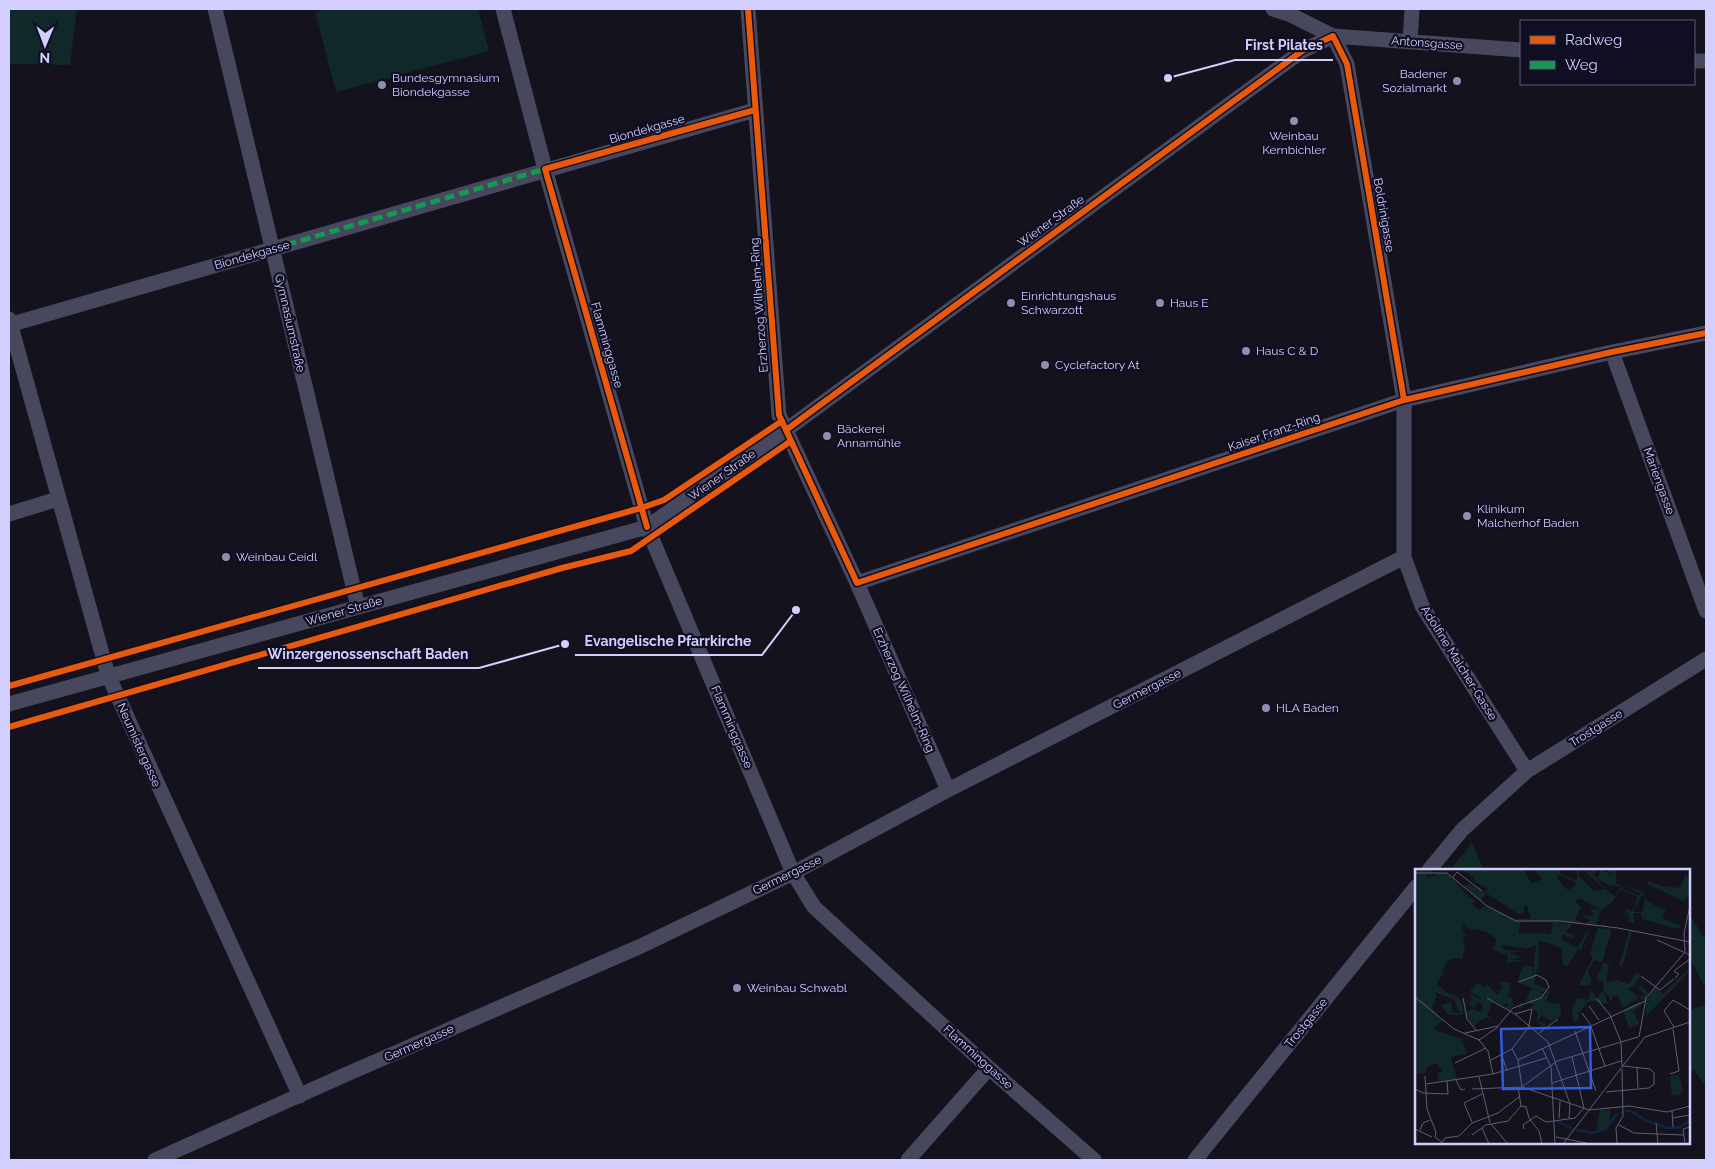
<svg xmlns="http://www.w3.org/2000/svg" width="1715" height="1169" viewBox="0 0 1715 1169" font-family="Raleway,sans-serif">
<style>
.green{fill:#112828}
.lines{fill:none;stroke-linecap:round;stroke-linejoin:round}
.street{stroke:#47485e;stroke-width:15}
.quiet{stroke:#139951;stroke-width:5;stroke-dasharray:10 5;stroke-linecap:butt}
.cycleway-casing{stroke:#100e22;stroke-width:9}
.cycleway{stroke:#e8590c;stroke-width:6}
.poi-dot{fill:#908db0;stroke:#100e22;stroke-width:2}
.labels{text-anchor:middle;stroke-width:4.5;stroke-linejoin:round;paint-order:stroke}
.street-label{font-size:12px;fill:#d2cfff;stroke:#100e22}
.poi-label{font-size:12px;fill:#d2cfff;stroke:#100e22;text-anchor:start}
.inset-river{fill:none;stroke:#0e2443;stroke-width:2.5}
.inset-road{fill:none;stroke:#605e77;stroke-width:1}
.view{fill:#2f5bdc;fill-opacity:0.15;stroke:#2f5bdc;stroke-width:2.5}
.inset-edge{fill:none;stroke:#d2cfff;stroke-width:2.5}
.leader{fill:none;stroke:#d2cfff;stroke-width:2}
.callout-dot{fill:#d2cfff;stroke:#100e22;stroke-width:2}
.callout-label{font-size:14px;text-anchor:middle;font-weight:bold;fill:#d2cfff;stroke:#100e22;stroke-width:4.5;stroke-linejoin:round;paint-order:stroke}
</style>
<rect width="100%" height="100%" fill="#14121d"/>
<path class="green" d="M 9,9 L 77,9 L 70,65 L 9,64 Z
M 328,9 L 478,9 L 489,51 L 336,92 L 315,12 Z
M 1472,843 L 1484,870 L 1450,870 Z
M 1689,914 L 1706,940 L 1706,989 L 1689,957 Z
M 1706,1004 L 1706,1086 L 1694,1070 L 1689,1073 L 1689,1010 Z"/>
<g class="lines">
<path class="street" d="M 215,9 L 358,607
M 503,9 L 545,169 L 647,527 L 793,873 L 814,907 L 989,1068 L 1094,1160
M 748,9 L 779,415 L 857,583 L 948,790
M 1273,9 L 1289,14 L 1333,36 L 1521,50
M 1333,36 L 1347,64 L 1404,400 L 1404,557 L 1422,606 L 1527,771
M 1410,41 L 1412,9
M 1694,61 L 1706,61
M 9,319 L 108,675 L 300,1096
M 9,325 L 755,110
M 1612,352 L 1706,611
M 9,514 L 58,499
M 857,583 L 1404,400 L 1612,352 L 1706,333
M 9,704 L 647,527 L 786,430 L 1302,51 L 1333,36
M 1429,870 L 1462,830 L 1527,771 L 1706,659
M 155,1160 L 347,1074 L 641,946 L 793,873 L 948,790 L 1404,557
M 908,1160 L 989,1068
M 1195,1160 L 1416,887"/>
<path class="quiet" d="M 272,249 L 545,169"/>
<g class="cycleway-casing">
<path id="cycleway" d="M 748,9 L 779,415 L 857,583 L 1404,400 L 1612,352 L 1706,333
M 786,430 L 1302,51 L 1333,36 L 1347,64 L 1404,400
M 647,527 L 545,169 L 755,110
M 9,686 L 641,508 L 664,500 L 782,421
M 9,727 L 562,568 L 631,551 L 791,441"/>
</g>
<use href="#cycleway" class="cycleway"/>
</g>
<g class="poi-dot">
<circle cx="1457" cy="81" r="5"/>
<circle cx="382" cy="85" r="5"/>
<circle cx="1294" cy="121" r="5"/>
<circle cx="1011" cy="303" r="5"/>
<circle cx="1160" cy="303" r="5"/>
<circle cx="1246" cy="351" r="5"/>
<circle cx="1045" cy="365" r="5"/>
<circle cx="827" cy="436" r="5"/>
<circle cx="1467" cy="516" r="5"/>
<circle cx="226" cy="557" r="5"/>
<circle cx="1266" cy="708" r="5"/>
<circle cx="737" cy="988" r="5"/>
</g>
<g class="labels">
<g class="street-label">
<text transform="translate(1427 43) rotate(4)" y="4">Antonsgasse</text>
<text transform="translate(647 129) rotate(-16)" y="4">Biondekgasse</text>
<text transform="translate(1384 215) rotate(80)" y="4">Boldrinigasse</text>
<text transform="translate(1051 221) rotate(-36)" y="4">Wiener Straße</text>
<text transform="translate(252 255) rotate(-16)" y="4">Biondekgasse</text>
<text transform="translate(759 305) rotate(-94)" y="4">Erzherzog Wilhelm-Ring</text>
<text transform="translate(290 323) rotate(77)" y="4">Gymnasiumstraße</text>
<text transform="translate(607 345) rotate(74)" y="4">Flamminggasse</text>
<text transform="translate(1274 432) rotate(-19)" y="4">Kaiser Franz-Ring</text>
<text transform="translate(722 475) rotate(-35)" y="4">Wiener Straße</text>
<text transform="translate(1659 481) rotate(70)" y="4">Mariengasse</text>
<text transform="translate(344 611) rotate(-16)" y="4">Wiener Straße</text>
<text transform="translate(1459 663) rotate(58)" y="4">Adolfine Malcher-Gasse</text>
<text transform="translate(1147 689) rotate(-27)" y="4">Germergasse</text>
<text transform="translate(904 690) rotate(66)" y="4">Erzherzog Wilhelm-Ring</text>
<text transform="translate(732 727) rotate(67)" y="4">Flamminggasse</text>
<text transform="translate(1596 728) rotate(-32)" y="4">Trostgasse</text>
<text transform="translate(139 745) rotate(66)" y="4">Neumistergasse</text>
<text transform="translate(787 875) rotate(-26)" y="4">Germergasse</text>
<text transform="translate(1306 1023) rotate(-51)" y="4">Trostgasse</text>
<text transform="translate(419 1043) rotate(-24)" y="4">Germergasse</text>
<text transform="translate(978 1057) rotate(42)" y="4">Flamminggasse</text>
</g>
<g class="poi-label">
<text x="1447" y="78" text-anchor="end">Badener<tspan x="1447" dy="14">Sozialmarkt</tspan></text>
<text x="392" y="82">Bundesgymnasium<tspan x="392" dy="14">Biondekgasse</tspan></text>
<text x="1294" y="140" text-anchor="middle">Weinbau<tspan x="1294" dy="14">Kernbichler</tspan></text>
<text x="1021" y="300">Einrichtungshaus<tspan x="1021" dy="14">Schwarzott</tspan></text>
<text x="1170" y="307">Haus E</text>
<text x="1256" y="355">Haus C &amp; D</text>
<text x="1055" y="369">Cyclefactory At</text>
<text x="837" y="433">Bäckerei<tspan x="837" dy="14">Annamühle</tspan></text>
<text x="1477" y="513">Klinikum<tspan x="1477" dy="14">Malcherhof Baden</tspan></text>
<text x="236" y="561">Weinbau Ceidl</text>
<text x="1276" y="712">HLA Baden</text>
<text x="747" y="992">Weinbau Schwabl</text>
</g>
</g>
<g transform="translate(1415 869)">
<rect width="275" height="275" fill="#14121d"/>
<path d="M 0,0 L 17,1 L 17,5 L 11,6 L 13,9 L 25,4 L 33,5 L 55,29 L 60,30 L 57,35 L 65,41 L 69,37 L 106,53 L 103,64 L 136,65 L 138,53 L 158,55 L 150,63 L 159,66 L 158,69 L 148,66 L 146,70 L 162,79 L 175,58 L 166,81 L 163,80 L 152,98 L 148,95 L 146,79 L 123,71 L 124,93 L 119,115 L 133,120 L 131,124 L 121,121 L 130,126 L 136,119 L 131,133 L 145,135 L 146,147 L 136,152 L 126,146 L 123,152 L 131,155 L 129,158 L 121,152 L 123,144 L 115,138 L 119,137 L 113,132 L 107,135 L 106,141 L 104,135 L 111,132 L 115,121 L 121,120 L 102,113 L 108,97 L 117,98 L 118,106 L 121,76 L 111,80 L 87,76 L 86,79 L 94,82 L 110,82 L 95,84 L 108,89 L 94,90 L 108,92 L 94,93 L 92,97 L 93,86 L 78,81 L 82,70 L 72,63 L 51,59 L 48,54 L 48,63 L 52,66 L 48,69 L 50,78 L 47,89 L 39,89 L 31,94 L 27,103 L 30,107 L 27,106 L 22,115 L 32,124 L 41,126 L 37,130 L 20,123 L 21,127 L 34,132 L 21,128 L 17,139 L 27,152 L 19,159 L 20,161 L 47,170 L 52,185 L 36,188 L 42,210 L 24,212 L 22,204 L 27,202 L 22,194 L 12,198 L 10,204 L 0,205 ZM 46,0 L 110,0 L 116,15 L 127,10 L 118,0 L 143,0 L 146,5 L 162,12 L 162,0 L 166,0 L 163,6 L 179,22 L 190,20 L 200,27 L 206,17 L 196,17 L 181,9 L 190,20 L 167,0 L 173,3 L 180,0 L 179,6 L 183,9 L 186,0 L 197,7 L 193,0 L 201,0 L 201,15 L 206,16 L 206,19 L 224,27 L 226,25 L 208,15 L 228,23 L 232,32 L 249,41 L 252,38 L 247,49 L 266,57 L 261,60 L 227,50 L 226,44 L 219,44 L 219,53 L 214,53 L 212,41 L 210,53 L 210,39 L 217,42 L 223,28 L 206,20 L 197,33 L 185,42 L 181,56 L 188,56 L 191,47 L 190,56 L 194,58 L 144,52 L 112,52 L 98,50 L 116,50 L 112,36 L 108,37 L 110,43 L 104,45 L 71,24 L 66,32 L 63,30 L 49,16 L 55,15 L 71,24 L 73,20 L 58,12 L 59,9 ZM 144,6 L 161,14 L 161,15 L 154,21 L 150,19 L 142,8 ZM 227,26 L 231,27 L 227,43 L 218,43 ZM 165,29 L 185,41 L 174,40 L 179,45 L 176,48 L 166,45 L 175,51 L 171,55 L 160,50 L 166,38 L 160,32 ZM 270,6 L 275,9 L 275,29 L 273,33 L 274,27 L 268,32 L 232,15 L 234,12 L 250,18 L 257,17 L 264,23 L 259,18 L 265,19 ZM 183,59 L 197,60 L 187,93 L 179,91 L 173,103 L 177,110 L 174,116 L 164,116 L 178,88 L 175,85 ZM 214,62 L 217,63 L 207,98 L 204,97 ZM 188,94 L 194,95 L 191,114 L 202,111 L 214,115 L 222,103 L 226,106 L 218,118 L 213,119 L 224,129 L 230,125 L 223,120 L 226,117 L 234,124 L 229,131 L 223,129 L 208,139 L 203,127 L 197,127 L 197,133 L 189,122 L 193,135 L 174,132 L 163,145 L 164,151 L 158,153 L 157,139 L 162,129 L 174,131 L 176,121 L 182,129 L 189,120 L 188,112 L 181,110 ZM 275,98 L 271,106 L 231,147 L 231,131 L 241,118 L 248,125 ZM 84,112 L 96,114 L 93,128 L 97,128 L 98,137 L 95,141 L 91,139 L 93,133 L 89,137 L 76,130 L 78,132 L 72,146 L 80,154 L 71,148 L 59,157 L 50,144 L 57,140 L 66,143 L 68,136 L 63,133 L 59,139 L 48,129 L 55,133 L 57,130 L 54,124 L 70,133 L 55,122 L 63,114 L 70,119 L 72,115 L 82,126 L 88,118 ZM 41,126 L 47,133 L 48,145 L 44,146 L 34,146 L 26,137 L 36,132 L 37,142 L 45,145 L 39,130 ZM 224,133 L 227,136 L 218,142 L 224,155 L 214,159 L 208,141 ZM 259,205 L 265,208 L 268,222 L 263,227 L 257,225 L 254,209 ZM 195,240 L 195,255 L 189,261 L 181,262 L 185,241 Z" fill="#112828" fill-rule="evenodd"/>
<path class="inset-river" d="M 210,242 L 216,242 L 230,251 L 253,259 L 266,258 L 275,251M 142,252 L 158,260M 161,261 L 177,264 L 189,261 L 203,244"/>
<path class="inset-road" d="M 0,4 L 32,4 L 72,37 L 101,52 L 145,52 L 203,59 L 275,73M 38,8 L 42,3 L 67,22M 242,71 L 275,86M 226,107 L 241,118M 260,109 L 264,105 L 259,102 L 275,90M 241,118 L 245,121 L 259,110M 0,128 L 39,160 L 64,171 L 73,182 L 78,205M 48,129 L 52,150 L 62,162M 72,129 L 100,145 L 133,173 L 155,235 L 154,249M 182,130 L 195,146 L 206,173 L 207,197M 174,137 L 184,151M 167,144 L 175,155 L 190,197M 100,145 L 117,140 L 114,156M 259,158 L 249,142 L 258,131 L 275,141M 160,162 L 181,222M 50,164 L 83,157 L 98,139 L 126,129 L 134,118 L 131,111 L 122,106 L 104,113M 124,164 L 143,150M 224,168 L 231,129 L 270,83 L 269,64 L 275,37M 64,171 L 83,158M 127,179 L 136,198 L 140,275M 97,180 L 103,191 L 107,218M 87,187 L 92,202M 76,191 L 97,180 L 115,156M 103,191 L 230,132M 40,194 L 71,179M 222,198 L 223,219M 255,205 L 264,202 L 258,160M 10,207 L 12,240 L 21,263M 64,208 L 75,254M 41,211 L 46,221 L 50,220M 137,214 L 206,192M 11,215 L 78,205 L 131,189M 103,218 L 106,237 L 111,238 L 114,249 L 124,262 L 127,275M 107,218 L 142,192 L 223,168M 0,220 L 8,224 L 33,225 L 32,212M 57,220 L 107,218 L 174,241 L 214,237 L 252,243 L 275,237M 191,223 L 234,219 L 239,215 L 239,204 L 235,200 L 208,197M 257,242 L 258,258M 144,249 L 145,232M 257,249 L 275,246M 57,253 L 49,234 L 67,225M 241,254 L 243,275M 76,255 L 93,275M 204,256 L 219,264 L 269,266M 67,259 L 74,275M 0,260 L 17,268M 109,260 L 108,256 L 121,247 L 131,253 L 160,249 L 169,239 L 157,188M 5,261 L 8,254 L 15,251M 21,263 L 20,268 L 29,275M 57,266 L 71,256 L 93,252 L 106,237M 141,268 L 176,275M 27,273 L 30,269 L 44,267 L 57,254 L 83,244 L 104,228M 148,275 L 230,168 L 275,153M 202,275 L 201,259 L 208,247 L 207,200M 270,275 L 268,260 L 275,258"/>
<path class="view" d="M 175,158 L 176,219 L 88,220 L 86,160 Z"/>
<rect width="275" height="275" class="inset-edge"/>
</g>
<path class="leader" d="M1168 78L1235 60H1333M796 610L762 655H575M565 644L479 668H258"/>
<g class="callout-dot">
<circle cx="1168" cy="78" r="5"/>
<circle cx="796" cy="610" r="5"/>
<circle cx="565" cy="644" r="5"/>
</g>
<g class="callout-label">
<text x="1284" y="50">First Pilates</text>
<text x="668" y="646">Evangelische Pfarrkirche</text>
<text x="368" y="659">Winzergenossenschaft Baden</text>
</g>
<rect width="1715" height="1169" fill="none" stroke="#d2cfff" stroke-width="20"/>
<rect x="1520" y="20" width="175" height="65" fill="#100e22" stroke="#5e5b7a"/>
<rect x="1530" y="36" width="25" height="8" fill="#e8590c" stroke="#5e5b7a"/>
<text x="1565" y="45" font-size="15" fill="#d2cfff">Radweg</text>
<rect x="1530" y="61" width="25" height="8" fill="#139951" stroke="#5e5b7a"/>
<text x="1565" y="70" font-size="15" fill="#d2cfff">Weg</text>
<g transform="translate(45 45) rotate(181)" stroke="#100e22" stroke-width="4" paint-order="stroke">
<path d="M0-4L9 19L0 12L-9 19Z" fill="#d2cfff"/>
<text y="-8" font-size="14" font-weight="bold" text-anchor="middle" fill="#d2cfff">N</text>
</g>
</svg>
